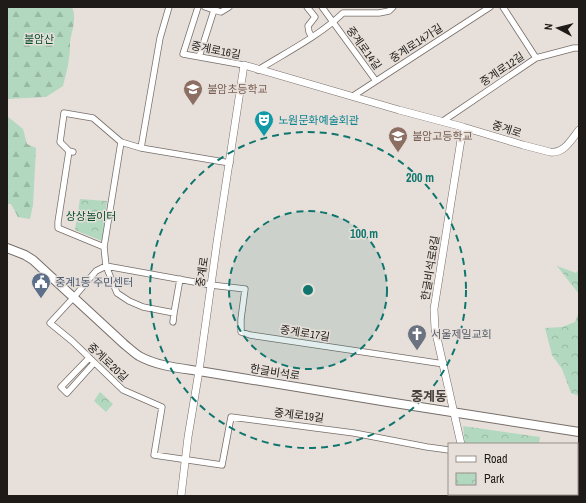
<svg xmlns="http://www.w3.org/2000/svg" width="586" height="503" viewBox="0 0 586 503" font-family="'Archivo Narrow','Noto Sans KR',sans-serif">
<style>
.forest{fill:url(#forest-firs)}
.park{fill:url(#park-crowns)}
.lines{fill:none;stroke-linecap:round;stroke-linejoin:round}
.minor-casing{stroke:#766e69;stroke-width:7}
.tertiary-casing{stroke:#766e69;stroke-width:8}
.secondary-casing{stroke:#766e69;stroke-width:10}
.minor{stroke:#fff;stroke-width:5.5}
.tertiary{stroke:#fff;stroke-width:7}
.secondary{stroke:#fff;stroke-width:8}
.ring{fill:none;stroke:#0f766e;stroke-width:2;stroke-dasharray:7 5}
.labels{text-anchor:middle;stroke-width:3;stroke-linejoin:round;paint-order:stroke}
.park-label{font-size:11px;fill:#074e2d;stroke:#e7dfd9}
.street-label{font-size:11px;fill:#1e1b18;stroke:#e7dfd9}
.education-label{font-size:11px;fill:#785e54;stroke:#e7dfd9;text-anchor:start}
.culture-label{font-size:11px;fill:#0d838f;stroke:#e7dfd9;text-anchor:start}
.service-label{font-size:11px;fill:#4e5e75;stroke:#e7dfd9;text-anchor:start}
.worship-label{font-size:11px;fill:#5b616d;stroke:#e7dfd9;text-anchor:start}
.quarter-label{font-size:13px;font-weight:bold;fill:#453e39;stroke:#e7dfd9}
.centre{fill:#0f766e;stroke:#e7dfd9;stroke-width:2}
.ring-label{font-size:12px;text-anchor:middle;font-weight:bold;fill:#0f766e;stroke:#e7dfd9;stroke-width:3;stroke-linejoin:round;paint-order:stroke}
</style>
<defs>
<pattern id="forest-firs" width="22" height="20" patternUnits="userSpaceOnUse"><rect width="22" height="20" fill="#b2d8c0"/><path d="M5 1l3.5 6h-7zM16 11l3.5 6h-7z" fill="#99b9a4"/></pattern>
<pattern id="park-crowns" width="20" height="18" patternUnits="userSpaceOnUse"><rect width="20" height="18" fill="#b2d8c0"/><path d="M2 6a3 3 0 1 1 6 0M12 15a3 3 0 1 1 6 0" fill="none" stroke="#99b9a4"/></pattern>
</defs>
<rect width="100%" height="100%" fill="#e7dfd9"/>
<path class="forest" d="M 7,7 L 72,7 C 77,18 72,30 70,42 C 70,47 70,53 69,58 C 68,68 65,77 63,86 L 46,97 L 7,99 Z
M 7,116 L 23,129 L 27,144 L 36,148 L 33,205 L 30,219 L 18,217 L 11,204 L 7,204 Z"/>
<path class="park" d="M 80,199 L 107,201 L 102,241 L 75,230 Z
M 557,266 L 576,273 L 579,269 L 579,294 Z
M 579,311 L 579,396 L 571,393 L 562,369 L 552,355 L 545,328 L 562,327 L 575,322 Z
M 100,392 L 113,404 L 106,412 L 94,401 Z
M 463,426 L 540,437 L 539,444 L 465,444 Z"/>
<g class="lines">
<g class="minor-casing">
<path id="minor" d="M 169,7 L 160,38 L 141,148 L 230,163
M 198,7 L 183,54 L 244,65
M 205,7 L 214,10
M 307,7 L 315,17 L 308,26 L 309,32 L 312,37
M 322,7 L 376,81
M 503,7 L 536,58
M 199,57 L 214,10 L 221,12 L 229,7
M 258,70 C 287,52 319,36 343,13 L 379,13 L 389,11 L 393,7
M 353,96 L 490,7
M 443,121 L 536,58 L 574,48 L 579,48
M 69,151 L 58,222 L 58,228 L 104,247 L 106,266 L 117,293 L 129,301 L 143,307 L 174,313 L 180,279
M 73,152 L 69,151 L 60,142 L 64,113 L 93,118 L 121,142 L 141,148
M 104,247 L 121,142
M 173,322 L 174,313
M 89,358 L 61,387 L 67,393 L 94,363
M 444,364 L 250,335 L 241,332 L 241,319 L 245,289 L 211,285 L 106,266 L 96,271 L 74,297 L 50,323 L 72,341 L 123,390 L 162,407 L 154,455 L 222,465 L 231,417 L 354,433 L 427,447 L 449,450"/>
</g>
<g class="tertiary-casing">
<path id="tertiary" d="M 461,444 L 435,329 L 434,309 L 463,127
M 181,496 L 188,437 L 199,371 L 217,242 L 244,65 L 399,110 L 463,127 L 523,145 L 550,152 C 564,154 571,140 579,130
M 459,496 L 460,494"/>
</g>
<g class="secondary-casing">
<path id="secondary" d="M 7,248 L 25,255 L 33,260 L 124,344 C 129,348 133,352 139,356 C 157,366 179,368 199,371 L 388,402 L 579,432"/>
</g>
<use href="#minor" class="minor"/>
<use href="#tertiary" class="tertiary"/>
<use href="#secondary" class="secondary"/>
</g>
<circle cx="308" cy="290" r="79" fill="#0f766e" fill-opacity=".12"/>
<g class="ring">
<circle cx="308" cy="290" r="79"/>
<circle cx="308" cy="290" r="158"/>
</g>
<defs>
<g id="school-pin" transform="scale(1)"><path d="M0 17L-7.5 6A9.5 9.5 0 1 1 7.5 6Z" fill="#8d6e63" stroke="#e7dfd9"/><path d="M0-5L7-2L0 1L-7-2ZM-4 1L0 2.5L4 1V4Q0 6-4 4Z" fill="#fff"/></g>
<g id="theatre-pin" transform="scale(1)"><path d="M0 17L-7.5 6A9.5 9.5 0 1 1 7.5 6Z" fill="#0f9aa8" stroke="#e7dfd9"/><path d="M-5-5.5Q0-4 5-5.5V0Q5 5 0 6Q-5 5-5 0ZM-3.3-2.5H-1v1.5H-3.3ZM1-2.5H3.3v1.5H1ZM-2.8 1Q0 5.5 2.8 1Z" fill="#fff"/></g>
<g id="civic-pin" transform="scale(1)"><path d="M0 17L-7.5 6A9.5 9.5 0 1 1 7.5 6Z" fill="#5c6f8a" stroke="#e7dfd9"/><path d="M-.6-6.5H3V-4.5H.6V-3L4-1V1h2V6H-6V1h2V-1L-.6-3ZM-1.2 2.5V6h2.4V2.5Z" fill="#fff"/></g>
<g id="church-pin" transform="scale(1)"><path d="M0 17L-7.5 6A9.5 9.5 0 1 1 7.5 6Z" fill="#6b7280" stroke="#e7dfd9"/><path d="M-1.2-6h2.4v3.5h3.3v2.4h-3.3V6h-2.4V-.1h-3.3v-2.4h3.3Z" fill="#fff"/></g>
</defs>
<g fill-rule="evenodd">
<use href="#school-pin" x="193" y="89"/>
<use href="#theatre-pin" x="264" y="120"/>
<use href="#school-pin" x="398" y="136"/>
<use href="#civic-pin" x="41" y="282"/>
<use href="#church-pin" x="417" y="334"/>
</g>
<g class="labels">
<g class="park-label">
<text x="39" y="43">불암산</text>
<text x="91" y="220">상상놀이터</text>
</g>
<g class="street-label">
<text transform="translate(416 43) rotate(-33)" y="4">중계로14가길</text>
<text transform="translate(364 48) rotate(54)" y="4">중계로14길</text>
<text transform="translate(216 50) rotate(11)" y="4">중계로16길</text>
<text transform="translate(502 69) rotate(-34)" y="4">중계로12길</text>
<text transform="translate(507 129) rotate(18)" y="4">중계로</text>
<text transform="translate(430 268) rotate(-81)" y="4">한글비석로8길</text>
<text transform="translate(202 272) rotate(-82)" y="4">중계로</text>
<text transform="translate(305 333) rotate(9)" y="4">중계로17길</text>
<text transform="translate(108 362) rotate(43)" y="4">중계로20길</text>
<text transform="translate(275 372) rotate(9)" y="4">한글비석로</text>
<text transform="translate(299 415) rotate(7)" y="4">중계로19길</text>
</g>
<g class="education-label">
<text x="207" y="93">불암초등학교</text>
<text x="412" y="140">불암고등학교</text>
</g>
<g class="culture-label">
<text x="278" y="124">노원문화예술회관</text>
</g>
<g class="service-label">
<text x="55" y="286">중계1동 주민센터</text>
</g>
<g class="worship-label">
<text x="431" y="338">서울제일교회</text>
</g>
<g class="quarter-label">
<text x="429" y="401">중계동</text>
</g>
</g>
<circle cx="308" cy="290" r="6" class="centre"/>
<g class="ring-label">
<text x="420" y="182">200 m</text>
<text x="364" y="238">100 m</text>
</g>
<rect width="586" height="503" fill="none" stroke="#1e1b18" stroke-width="16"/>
<rect x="448" y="443" width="130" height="52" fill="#e7dfd9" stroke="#97918c"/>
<rect x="456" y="456" width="20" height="6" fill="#ffffff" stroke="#97918c"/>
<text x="484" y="463" font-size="12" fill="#1e1b18">Road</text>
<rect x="456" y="473" width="20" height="12" fill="url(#park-crowns)" stroke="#97918c"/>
<text x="484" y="483" font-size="12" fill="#1e1b18">Park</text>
<g transform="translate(558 28) rotate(277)" stroke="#e7dfd9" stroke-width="3" paint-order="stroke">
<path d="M0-3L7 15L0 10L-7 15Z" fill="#1e1b18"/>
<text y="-6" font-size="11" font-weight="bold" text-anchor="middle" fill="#1e1b18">N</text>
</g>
</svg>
